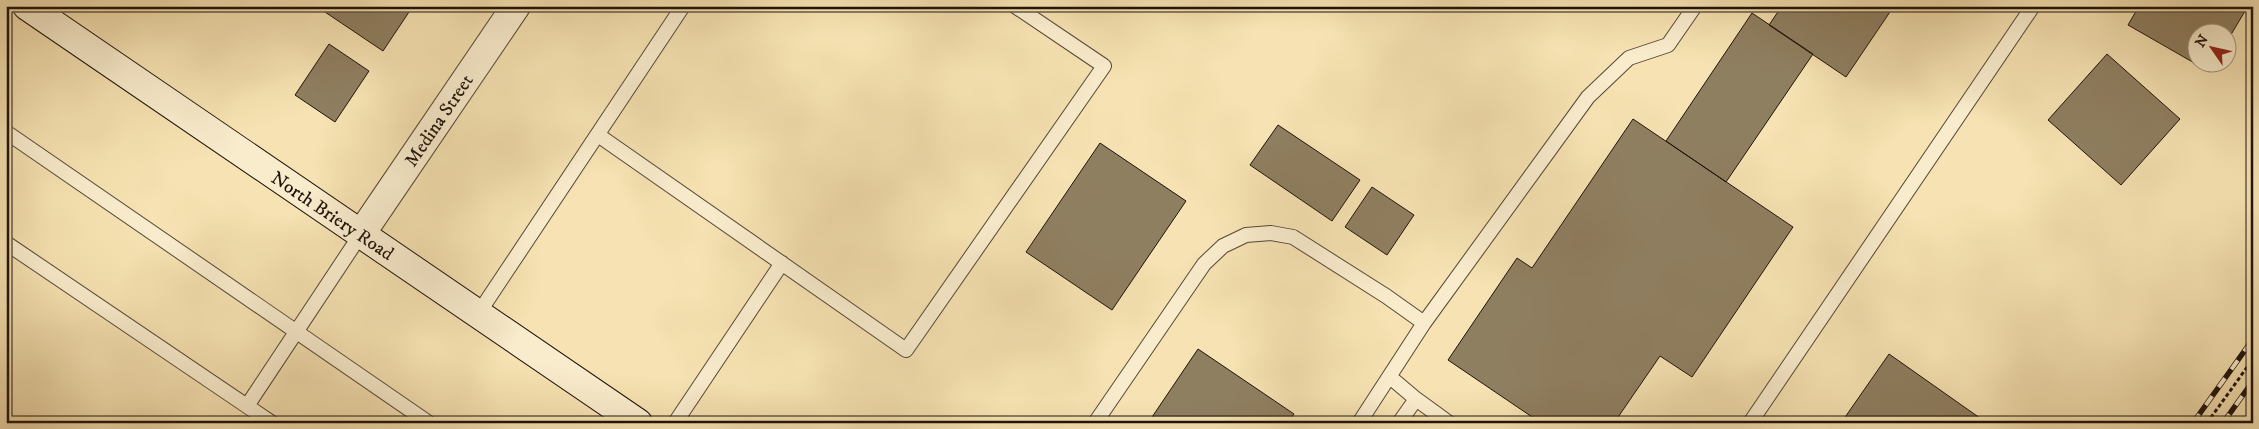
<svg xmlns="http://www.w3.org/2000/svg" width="2259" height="429" viewBox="0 0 2259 429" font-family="'IM FELL DW Pica',serif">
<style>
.building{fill:#8f7f61;stroke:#1f130a}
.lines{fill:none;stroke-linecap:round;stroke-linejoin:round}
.lane-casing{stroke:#554734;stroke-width:16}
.street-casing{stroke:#554734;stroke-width:30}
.secondary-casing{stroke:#1f130a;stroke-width:30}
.path{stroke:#1f130a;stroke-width:3;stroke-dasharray:4 2.5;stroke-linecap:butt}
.lane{stroke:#f9eccd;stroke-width:14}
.street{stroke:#f9eccd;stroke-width:28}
.secondary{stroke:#f9eccd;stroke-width:28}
.rail-casing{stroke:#1f130a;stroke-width:5.5}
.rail{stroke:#f9eccd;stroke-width:4;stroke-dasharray:11;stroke-linecap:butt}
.labels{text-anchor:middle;stroke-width:4;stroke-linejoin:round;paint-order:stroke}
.street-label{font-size:19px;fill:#1f130a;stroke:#f9eccd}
</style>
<rect width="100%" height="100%" fill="#f6e2b2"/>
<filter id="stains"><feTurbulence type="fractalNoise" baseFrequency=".004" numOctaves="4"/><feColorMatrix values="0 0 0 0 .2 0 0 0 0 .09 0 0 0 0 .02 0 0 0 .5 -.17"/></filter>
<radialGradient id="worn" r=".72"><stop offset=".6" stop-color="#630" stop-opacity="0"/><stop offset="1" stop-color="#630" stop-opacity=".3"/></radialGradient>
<path class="building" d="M 320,6 L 413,6 L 383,51 L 319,8 Z
M 1782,6 L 1894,6 L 1846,77 L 1769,25 Z
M 2139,6 L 2248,6 L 2226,43 L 2226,32 L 2196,32 L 2196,62 L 2215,62 L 2210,72 L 2128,25 Z
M 1752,13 L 1813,54 L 1726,182 L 1666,141 Z
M 329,44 L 369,71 L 335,122 L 295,95 Z
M 2107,54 L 2180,119 L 2121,185 L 2048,120 Z
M 1633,119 L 1793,227 L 1692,377 L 1660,356 L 1614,423 L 1541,423 L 1448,360 L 1517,258 L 1532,268 Z
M 1278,125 L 1360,180 L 1332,221 L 1250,165 Z
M 1100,143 L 1186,201 L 1112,310 L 1026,252 Z
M 1372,187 L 1414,215 L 1387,255 L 1345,227 Z
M 1198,349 L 1294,414 L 1288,423 L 1148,423 Z
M 1889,354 L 1987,423 L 1841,423 Z"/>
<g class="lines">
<g class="lane-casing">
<path id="lane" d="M 6,132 L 429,423
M 598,135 L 906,350 L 1104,66 L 1015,6
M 6,243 L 272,423
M 478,314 L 683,6
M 1390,377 L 1416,399
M 247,406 L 361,234
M 675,423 L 782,263
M 1095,423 L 1204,264 L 1223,246 L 1246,235 L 1271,233 L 1293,237 L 1386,296 L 1424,323 L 1588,97 L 1629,58 L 1668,45 L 1695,6
M 1359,423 L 1424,323
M 1399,423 L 1416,399 L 1449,423
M 1750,423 L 2033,6"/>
</g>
<g class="street-casing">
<path id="street" d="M 361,234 L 516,6"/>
</g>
<g class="secondary-casing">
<path id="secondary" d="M 27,6 L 638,423"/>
</g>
<path class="path" d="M 2207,423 L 2253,359"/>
<use href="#lane" class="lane"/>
<use href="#street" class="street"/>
<use href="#secondary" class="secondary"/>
<g class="rail-casing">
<path id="rail" d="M 2193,423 L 2253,339
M 2223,423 L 2253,381"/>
</g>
<use href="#rail" class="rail"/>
</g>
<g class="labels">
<g class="street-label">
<text transform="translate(438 120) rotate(-56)" y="7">Medina Street</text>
<text transform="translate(333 215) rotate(34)" y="7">North Briery Road</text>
</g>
</g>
<rect width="2259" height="429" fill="none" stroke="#f6e2b2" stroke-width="25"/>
<rect x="8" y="8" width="2244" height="414" fill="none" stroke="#1f130a" stroke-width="2.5"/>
<rect x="12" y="12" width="2234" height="404" fill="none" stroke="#1f130a"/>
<g transform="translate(2212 48) rotate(304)"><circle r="24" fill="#f9eccd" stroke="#a2957f"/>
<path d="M0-4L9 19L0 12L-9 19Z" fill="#8f2418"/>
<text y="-8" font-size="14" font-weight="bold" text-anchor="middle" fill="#1f130a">N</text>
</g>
<rect width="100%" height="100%" filter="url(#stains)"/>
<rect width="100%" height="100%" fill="url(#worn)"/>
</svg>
